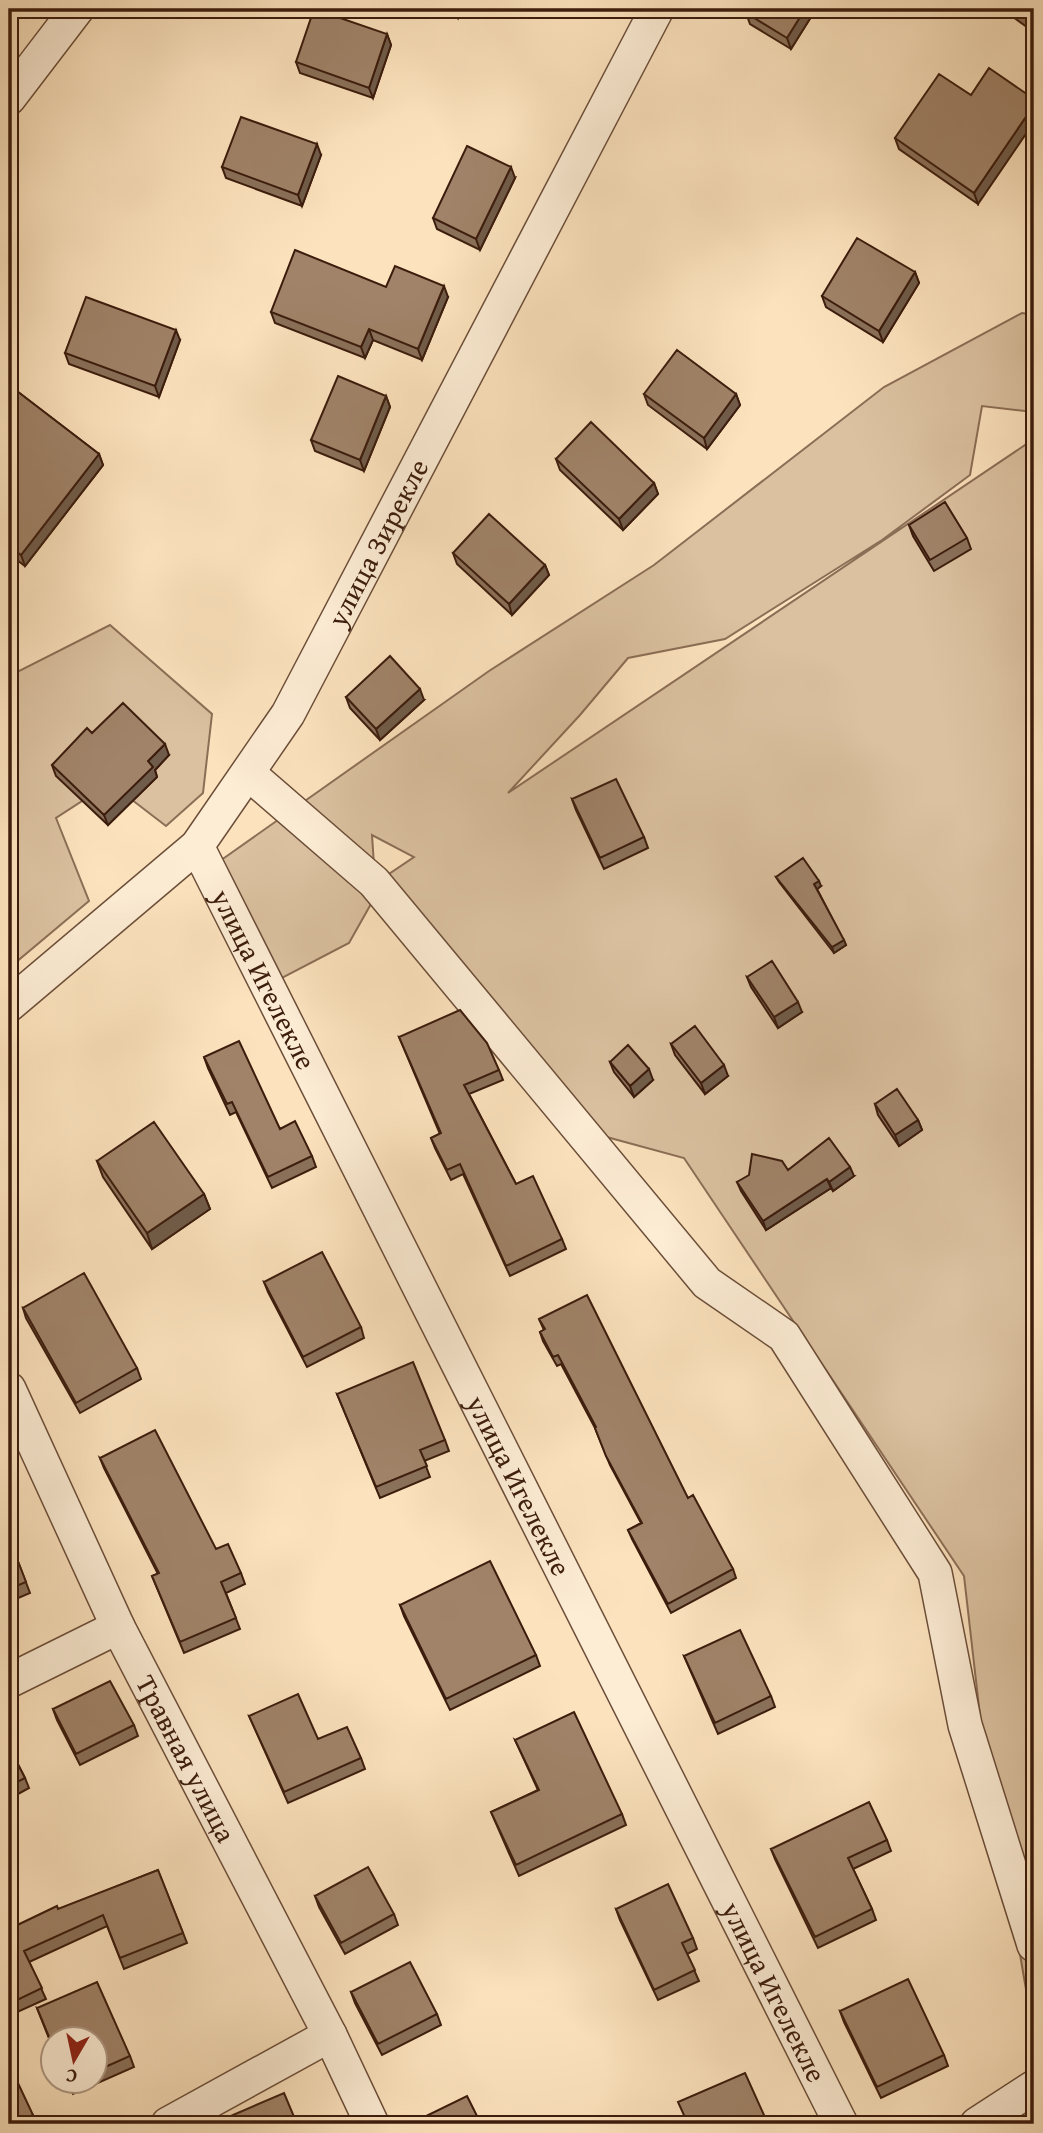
<svg xmlns="http://www.w3.org/2000/svg" width="1043" height="2133" viewBox="0 0 1043 2133" font-family="'Gentium Book Plus',serif">
<style>
.green{fill:#dbc1a0;stroke:#8c6e56;stroke-width:2}
.lines{fill:none;stroke-linecap:round;stroke-linejoin:round}
.minor-casing{stroke:#6c4e39;stroke-width:36}
.minor{stroke:#fdedd5;stroke-width:33}
.wall{fill:#8a715a;stroke:#3c1c0d;stroke-width:2}
.shaded-wall{fill:#705c4a;stroke:#3c1c0d;stroke-width:2}
.building{fill:#a08369;stroke:#3c1c0d;stroke-width:2}
.labels{text-anchor:middle;stroke-width:5;stroke-linejoin:round;paint-order:stroke}
.street-label{font-size:28px;fill:#3c1c0d;stroke:#fdedd5}
</style>
<rect width="100%" height="100%" fill="#fce3be"/>
<filter id="stains"><feTurbulence type="fractalNoise" baseFrequency=".00286" numOctaves="4"/><feColorMatrix values="0 0 0 0 .2 0 0 0 0 .09 0 0 0 0 .02 0 0 0 .5 -.17"/></filter>
<radialGradient id="worn" r=".72"><stop offset=".6" stop-color="#630" stop-opacity="0"/><stop offset="1" stop-color="#630" stop-opacity=".3"/></radialGradient>
<path class="green" d="M 1022,313 L 1034,315 L 1034,412 L 982,406 L 970,475 L 882,540 L 725,639 L 628,658 L 580,715 L 508,793 L 1034,439 L 1034,2036 L 982,1733 L 964,1576 L 684,1158 L 592,1133 L 386,876 L 414,857 L 372,835 L 376,895 L 349,943 L 280,979 L 217,863 L 489,671 L 654,565 L 884,387 Z
M 110,625 L 212,714 L 203,793 L 166,826 L 110,783 L 56,818 L 89,901 L 9,968 L 9,676 Z"/>
<g class="lines">
<g class="minor-casing">
<g id="minor">
<path d="M 9,98 L 77,9"/>
<path d="M 248,773 L 374,882 L 707,1283 L 784,1336 L 935,1573 L 965,1725 L 1034,1945"/>
<path id="s1" d="M 197,846 L 841,2124"/>
<path id="s2" d="M 9,1005 L 197,846 L 288,714 L 657,9"/>
<path id="s3" d="M 9,1389 L 118,1627 L 330,2035 L 372,2124"/>
<path d="M 9,1681 L 118,1627"/>
<path d="M 168,2124 L 330,2035"/>
<path d="M 977,2124 L 1034,2087"/>
</g>
</g>
<use href="#minor" class="minor"/>
</g>
<path class="wall" d="M 433,9 L 461,9 L 458,18 Z
M 816,9 L 791,49 L 750,24 L 746,13 Z
M 1002,9 L 1034,9 L 1034,32 L 1003,10 Z
M 387,34 L 391,45 L 373,98 L 300,73 L 296,62 Z
M 971,95 L 978,204 L 899,149 L 895,138 Z
M 321,155 L 302,206 L 226,178 L 222,167 Z
M 515,178 L 480,250 L 437,229 L 433,218 Z
M 915,272 L 919,283 L 883,342 L 826,307 L 822,296 Z
M 386,287 L 448,297 L 422,360 L 373,340 L 365,358 L 275,323 L 271,312 Z
M 180,340 L 159,397 L 69,364 L 65,353 Z
M 9,385 L 99,454 L 103,465 L 25,566 L 9,554 Z
M 644,394 L 736,394 L 740,405 L 707,449 L 648,405 Z
M 386,396 L 390,407 L 364,471 L 315,451 L 311,440 Z
M 556,459 L 654,483 L 658,494 L 623,530 L 560,470 Z
M 909,525 L 967,538 L 971,549 L 934,571 L 913,536 Z
M 453,553 L 545,565 L 549,575 L 512,615 L 457,564 Z
M 346,697 L 424,700 L 380,740 L 350,708 Z
M 92,733 L 169,755 L 155,770 L 157,777 L 108,825 L 56,776 L 52,765 Z
M 572,799 L 644,837 L 648,848 L 604,869 L 576,810 Z
M 776,877 L 821,886 L 817,889 L 846,945 L 834,953 L 779,882 Z
M 747,977 L 802,1012 L 778,1028 L 751,987 Z
M 399,1037 L 499,1070 L 503,1080 L 469,1094 L 516,1184 L 562,1239 L 566,1249 L 510,1276 L 463,1174 L 451,1180 L 435,1148 L 431,1138 L 440,1134 Z
M 671,1044 L 728,1076 L 705,1094 L 675,1055 Z
M 204,1057 L 280,1129 L 312,1156 L 316,1167 L 272,1188 L 236,1112 L 230,1115 L 208,1068 Z
M 610,1062 L 653,1080 L 634,1097 L 614,1072 Z
M 875,1104 L 918,1120 L 922,1130 L 899,1146 L 878,1115 Z
M 97,1161 L 204,1194 L 210,1209 L 152,1249 L 103,1177 Z
M 788,1170 L 854,1176 L 833,1191 L 831,1188 L 766,1230 L 741,1191 L 737,1182 Z
M 264,1282 L 361,1327 L 364,1338 L 307,1367 L 268,1292 Z
M 23,1308 L 137,1368 L 141,1379 L 80,1413 L 26,1318 Z
M 539,1319 L 688,1498 L 733,1569 L 736,1578 L 671,1613 L 632,1539 L 628,1530 L 641,1523 L 610,1465 L 595,1428 L 561,1364 L 557,1366 L 543,1341 L 540,1332 L 544,1330 Z
M 337,1394 L 445,1440 L 449,1451 L 424,1461 L 430,1477 L 380,1498 Z
M 100,1458 L 216,1549 L 241,1573 L 245,1584 L 226,1593 L 240,1629 L 184,1653 L 152,1576 L 158,1574 L 104,1468 Z
M 9,1538 L 30,1593 L 9,1602 Z
M 400,1605 L 536,1655 L 540,1666 L 450,1710 L 404,1616 Z
M 684,1656 L 771,1696 L 775,1707 L 718,1734 Z
M 53,1709 L 134,1725 L 138,1736 L 80,1765 L 57,1720 Z
M 249,1716 L 318,1739 L 361,1758 L 365,1769 L 288,1803 Z
M 515,1740 L 622,1814 L 626,1825 L 519,1876 L 491,1812 L 538,1790 Z
M 9,1747 L 25,1778 L 29,1788 L 9,1799 Z
M 887,1840 L 891,1851 L 853,1869 L 872,1909 L 876,1920 L 818,1948 L 775,1859 L 771,1849 Z
M 158,1870 L 187,1943 L 124,1969 L 107,1926 L 29,1962 L 46,1999 L 13,2014 L 9,2005 L 9,1929 Z
M 315,1896 L 394,1914 L 398,1925 L 345,1954 L 319,1907 Z
M 616,1909 L 693,1938 L 697,1949 L 687,1954 L 699,1981 L 658,2000 L 620,1920 Z
M 351,1992 L 437,2014 L 441,2025 L 382,2055 L 355,2003 Z
M 37,2008 L 130,2056 L 134,2067 L 73,2094 L 68,2081 L 94,2081 L 94,2039 L 52,2039 L 52,2046 Z
M 840,2011 L 944,2055 L 948,2066 L 881,2098 L 844,2022 Z
M 33,2115 L 37,2124 L 9,2124 Z"/>
<path class="shaded-wall" d="M 454,9 L 461,9 L 458,18 Z
M 805,9 L 816,9 L 791,49 L 787,38 Z
M 387,34 L 391,45 L 373,98 L 369,88 Z
M 1034,105 L 1034,122 L 978,204 L 974,193 Z
M 317,144 L 321,155 L 302,206 L 298,195 Z
M 511,167 L 515,178 L 480,250 L 476,239 Z
M 915,272 L 919,283 L 883,342 L 879,331 Z
M 444,286 L 448,297 L 422,360 L 418,349 Z
M 369,329 L 373,340 L 365,358 L 361,347 Z
M 176,330 L 180,340 L 159,397 L 155,386 Z
M 736,394 L 740,405 L 707,449 L 704,438 Z
M 386,396 L 390,407 L 364,471 L 360,460 Z
M 99,454 L 103,465 L 25,566 L 21,555 Z
M 654,483 L 658,494 L 623,530 L 619,519 Z
M 545,565 L 549,575 L 512,615 L 509,604 Z
M 420,689 L 424,700 L 380,740 L 376,729 Z
M 165,744 L 169,755 L 155,770 L 157,777 L 108,825 L 104,815 L 148,761 Z
M 819,881 L 821,886 L 816,890 L 814,884 Z
M 844,940 L 846,945 L 834,953 L 832,947 Z
M 798,1002 L 802,1012 L 778,1028 L 774,1017 Z
M 724,1065 L 728,1076 L 705,1094 L 701,1083 Z
M 649,1069 L 653,1080 L 634,1097 L 630,1086 Z
M 918,1120 L 922,1130 L 899,1146 L 895,1135 Z
M 850,1167 L 854,1176 L 833,1191 L 829,1182 Z
M 827,1179 L 831,1188 L 766,1230 L 763,1221 Z
M 204,1194 L 210,1209 L 152,1249 L 147,1233 Z"/>
<path class="building" d="M 314,9 L 387,34 L 369,88 L 296,62 Z
M 749,9 L 805,9 L 787,38 L 746,13 Z
M 1012,9 L 1034,9 L 1034,24 Z
M 989,68 L 1034,99 L 1034,105 L 974,193 L 895,138 L 939,74 L 971,95 Z
M 241,117 L 317,144 L 298,195 L 222,167 Z
M 467,146 L 511,167 L 476,239 L 433,218 Z
M 857,238 L 915,272 L 879,331 L 822,296 Z
M 295,250 L 386,287 L 395,266 L 444,286 L 418,349 L 369,329 L 361,347 L 271,312 Z
M 86,297 L 176,330 L 155,386 L 65,353 Z
M 677,350 L 736,394 L 704,438 L 644,394 Z
M 338,376 L 386,396 L 360,460 L 311,440 Z
M 9,385 L 99,454 L 21,555 L 9,546 Z
M 591,422 L 654,483 L 619,519 L 556,459 Z
M 945,502 L 967,538 L 930,560 L 909,525 Z
M 489,514 L 545,565 L 509,604 L 453,553 Z
M 390,656 L 420,689 L 376,729 L 346,697 Z
M 123,703 L 165,744 L 148,761 L 153,767 L 104,815 L 52,765 L 87,728 L 92,733 Z
M 616,779 L 644,837 L 600,858 L 572,799 Z
M 803,858 L 819,881 L 814,884 L 844,940 L 832,947 L 776,877 Z
M 772,961 L 798,1002 L 774,1017 L 747,977 Z
M 460,1010 L 487,1043 L 499,1070 L 464,1085 L 516,1184 L 533,1176 L 562,1239 L 506,1266 L 460,1164 L 447,1170 L 431,1138 L 441,1133 L 399,1037 Z
M 695,1026 L 724,1065 L 701,1083 L 671,1044 Z
M 239,1041 L 280,1129 L 295,1121 L 312,1156 L 268,1177 L 232,1102 L 227,1104 L 204,1057 Z
M 628,1045 L 649,1069 L 630,1086 L 610,1062 Z
M 897,1089 L 918,1120 L 895,1135 L 875,1104 Z
M 154,1122 L 204,1194 L 147,1233 L 97,1161 Z
M 829,1138 L 850,1167 L 829,1182 L 827,1179 L 763,1221 L 737,1182 L 749,1175 L 752,1154 L 782,1161 L 788,1170 Z
M 322,1252 L 361,1327 L 303,1357 L 264,1282 Z
M 84,1273 L 137,1368 L 76,1403 L 23,1308 Z
M 587,1295 L 688,1498 L 693,1495 L 733,1569 L 668,1604 L 628,1530 L 642,1523 L 606,1456 L 595,1428 L 596,1427 L 558,1355 L 553,1357 L 540,1332 L 545,1329 L 539,1319 Z
M 413,1362 L 445,1440 L 420,1450 L 427,1466 L 376,1487 L 337,1394 Z
M 155,1430 L 216,1549 L 228,1544 L 241,1573 L 221,1582 L 236,1618 L 180,1642 L 152,1576 L 159,1573 L 100,1458 Z
M 9,1538 L 26,1582 L 9,1589 Z
M 490,1561 L 536,1655 L 446,1699 L 400,1605 Z
M 740,1630 L 771,1696 L 715,1723 L 684,1656 Z
M 110,1681 L 134,1725 L 76,1754 L 53,1709 Z
M 298,1694 L 318,1739 L 347,1727 L 361,1758 L 284,1792 L 249,1716 Z
M 574,1712 L 622,1814 L 516,1865 L 491,1812 L 539,1790 L 515,1740 Z
M 9,1747 L 25,1778 L 9,1786 Z
M 869,1802 L 887,1840 L 848,1858 L 872,1909 L 815,1937 L 771,1849 Z
M 368,1867 L 394,1914 L 341,1943 L 315,1896 Z
M 158,1870 L 183,1933 L 120,1958 L 103,1915 L 24,1951 L 42,1988 L 9,2004 L 9,1929 L 57,1906 L 58,1909 Z
M 668,1884 L 693,1938 L 682,1943 L 695,1970 L 654,1990 L 616,1909 Z
M 410,1962 L 437,2014 L 378,2044 L 351,1992 Z
M 908,1979 L 944,2055 L 877,2087 L 840,2011 Z
M 97,1982 L 130,2056 L 94,2072 L 94,2039 L 52,2039 L 52,2044 L 37,2008 Z
M 9,2064 L 33,2115 L 13,2124 L 9,2124 Z
M 745,2073 L 768,2124 L 688,2124 L 678,2102 Z
M 284,2093 L 297,2124 L 229,2124 L 226,2118 Z
M 467,2096 L 481,2124 L 420,2124 L 418,2120 Z
M 526,2121 L 528,2124 L 519,2124 Z"/>
<g class="labels">
<g class="street-label">
<text dy="10" stroke="none"><textPath href="#s2" startOffset="600">улица Зирекле</textPath></text>
<text dy="10" stroke="none"><textPath href="#s1" startOffset="149">улица Игелекле</textPath></text>
<text dy="10" stroke="none"><textPath href="#s1" startOffset="716">улица Игелекле</textPath></text>
<text dy="10" stroke="none"><textPath href="#s3" startOffset="410">Травная улица</textPath></text>
<text dy="10" stroke="none"><textPath href="#s1" startOffset="1283">улица Игелекле</textPath></text>
</g>
</g>
<rect width="1043" height="2133" fill="none" stroke="#fce3be" stroke-width="35"/>
<rect x="10" y="10" width="1022" height="2112" fill="none" stroke="#3c1c0d" stroke-width="3.5"/>
<rect x="18" y="18" width="1008" height="2098" fill="none" stroke="#3c1c0d" stroke-width="2"/>
<g transform="translate(74 2060) rotate(189)"><circle r="33" fill="#fdedd5" stroke="#b09985" stroke-width="2"/>
<path d="M0-5L12 26L0 18L-12 26Z" fill="#8f2418"/>
<text y="-10" font-size="19" font-weight="bold" text-anchor="middle" fill="#3c1c0d">С</text>
</g>
<rect width="100%" height="100%" filter="url(#stains)"/>
<rect width="100%" height="100%" fill="url(#worn)"/>
</svg>
